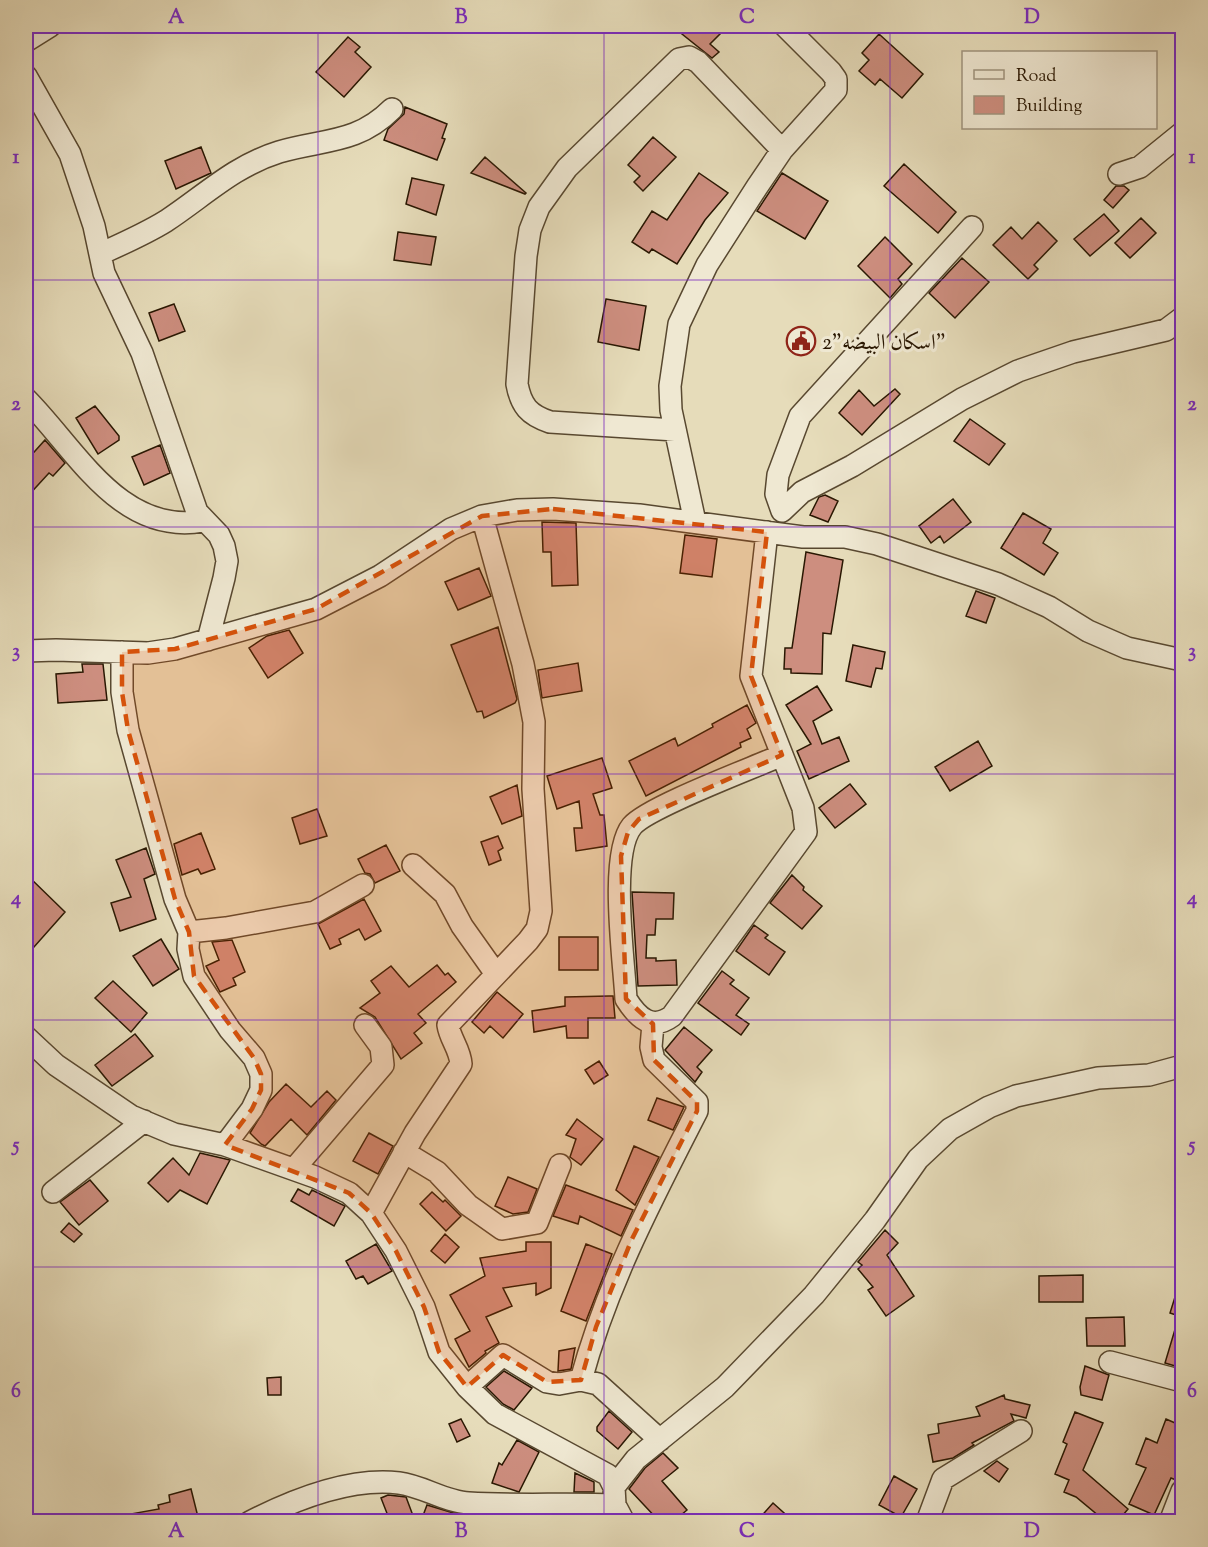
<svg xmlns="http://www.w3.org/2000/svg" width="1208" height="1547" viewBox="0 0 1208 1547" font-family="'Sorts Mill Goudy',Amiri,serif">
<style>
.building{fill:#cd8e7f;stroke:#291702;stroke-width:1.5}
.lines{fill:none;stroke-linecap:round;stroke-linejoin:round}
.minor-casing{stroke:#584830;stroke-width:24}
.minor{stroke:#efe8d2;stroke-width:21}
.marked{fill:#d5520b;fill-opacity:0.2;stroke:#d5520b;stroke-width:4.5;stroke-dasharray:12 8;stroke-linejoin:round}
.grid{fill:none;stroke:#7b2cbf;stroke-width:1.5;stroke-opacity:0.55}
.labels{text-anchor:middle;stroke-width:6;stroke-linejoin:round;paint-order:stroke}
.poi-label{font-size:22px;fill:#291702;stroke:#efe8d2;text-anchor:start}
.neatline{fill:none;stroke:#7b2cbf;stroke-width:2}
.grid-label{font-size:20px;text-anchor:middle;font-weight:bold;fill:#7b2cbf}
</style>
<rect width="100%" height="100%" fill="#e6dcba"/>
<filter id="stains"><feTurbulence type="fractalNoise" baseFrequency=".00333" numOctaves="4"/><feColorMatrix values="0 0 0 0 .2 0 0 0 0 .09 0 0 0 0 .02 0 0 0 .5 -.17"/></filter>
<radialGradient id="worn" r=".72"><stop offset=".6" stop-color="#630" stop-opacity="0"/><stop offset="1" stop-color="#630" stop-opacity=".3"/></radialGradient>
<path class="building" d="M 672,26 L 728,26 L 710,44 L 719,52 L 712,58 Z
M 879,34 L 923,74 L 902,98 L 880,79 L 875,85 L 859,71 L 869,60 L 862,53 Z
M 348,37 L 360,47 L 355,52 L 371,67 L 344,97 L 316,72 Z
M 405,107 L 447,124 L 442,138 L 445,139 L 437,160 L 384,140 L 388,129 L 404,114 Z
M 653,137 L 676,157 L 643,191 L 634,182 L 640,176 L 628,165 Z
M 201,147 L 211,173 L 176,189 L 165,161 Z
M 485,157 L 526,193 L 525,194 L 471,173 Z
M 904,164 L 956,212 L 938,233 L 884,186 Z
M 699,173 L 728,193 L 705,220 L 677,264 L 652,249 L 649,253 L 632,242 L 652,211 L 667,220 Z
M 782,173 L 828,201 L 805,239 L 757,211 Z
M 412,178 L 444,185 L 436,215 L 406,204 Z
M 1116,186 L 1124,186 L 1129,190 L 1113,208 L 1104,200 Z
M 1104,214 L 1119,231 L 1090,256 L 1074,239 Z
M 1141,218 L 1156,233 L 1130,258 L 1115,243 Z
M 1038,222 L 1057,241 L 1034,265 L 1038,269 L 1028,279 L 993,245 L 1011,227 L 1022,239 Z
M 398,232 L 436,237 L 431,265 L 394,260 Z
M 885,237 L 912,264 L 898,279 L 902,284 L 890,298 L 858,266 Z
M 962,258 L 989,282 L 955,318 L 929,293 Z
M 606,299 L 646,306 L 639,350 L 598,342 Z
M 174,304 L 185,331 L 159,341 L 149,313 Z
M 895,389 L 900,394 L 862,435 L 839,413 L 859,390 L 874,406 Z
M 95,406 L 119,436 L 119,440 L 98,454 L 76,418 Z
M 970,419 L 1005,444 L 989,465 L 954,441 Z
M 45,440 L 65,463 L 53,476 L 49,473 L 26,498 L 26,461 Z
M 160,445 L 170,473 L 144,485 L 132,457 Z
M 825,495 L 838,501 L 828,522 L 810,515 L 819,497 Z
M 953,499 L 971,522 L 944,543 L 940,536 L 931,543 L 919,526 Z
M 1023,513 L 1051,529 L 1043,543 L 1058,553 L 1044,575 L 1001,548 Z
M 542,522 L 576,523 L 578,585 L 552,586 L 551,552 L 543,552 Z
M 685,535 L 717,539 L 712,577 L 680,573 Z
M 806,552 L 843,560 L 831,634 L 823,633 L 822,674 L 791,673 L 791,669 L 784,669 L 785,648 L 792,648 Z
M 479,568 L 491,596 L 458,610 L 445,582 Z
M 976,591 L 995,598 L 986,623 L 966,616 Z
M 498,627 L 517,699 L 515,703 L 484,718 L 482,711 L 477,712 L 451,645 Z
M 289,630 L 303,653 L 268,678 L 249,648 L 267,636 Z
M 853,645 L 885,652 L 882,669 L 876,668 L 871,687 L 846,681 Z
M 578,663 L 582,691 L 542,698 L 538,670 Z
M 82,664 L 103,664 L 107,700 L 58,703 L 56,674 L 83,672 Z
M 817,686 L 832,710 L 813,721 L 822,744 L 839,737 L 849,761 L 809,779 L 797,751 L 811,744 L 786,705 Z
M 747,705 L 756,723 L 747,729 L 751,738 L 740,743 L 741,747 L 646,796 L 629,761 L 675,738 L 678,746 L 713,727 L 712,724 Z
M 978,741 L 992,766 L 950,791 L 935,767 Z
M 602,758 L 612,788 L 593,794 L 600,815 L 604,815 L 607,846 L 576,851 L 574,828 L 582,828 L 579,801 L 557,809 L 547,776 Z
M 850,784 L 866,804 L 835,828 L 819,808 Z
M 517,785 L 522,816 L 502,824 L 490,797 Z
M 317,809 L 327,836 L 300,844 L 292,818 Z
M 201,833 L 215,869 L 201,874 L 198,869 L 182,875 L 174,844 Z
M 498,836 L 503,848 L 498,851 L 501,860 L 489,865 L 481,842 Z
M 386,845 L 400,871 L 375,883 L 370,874 L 365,873 L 358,859 Z
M 146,848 L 155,874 L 144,879 L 156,919 L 120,931 L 111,903 L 131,897 L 116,860 Z
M 26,874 L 65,912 L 34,947 L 26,940 Z
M 792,875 L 804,887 L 803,890 L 822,906 L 802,929 L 770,903 Z
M 632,892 L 674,893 L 673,919 L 656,919 L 655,935 L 647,935 L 646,958 L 656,958 L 656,961 L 676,960 L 677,985 L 638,986 Z
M 364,899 L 381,931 L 365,940 L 359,929 L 339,939 L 341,944 L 330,949 L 318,924 Z
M 754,925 L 768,935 L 765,938 L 785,952 L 769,975 L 736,951 Z
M 559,937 L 598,937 L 598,970 L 559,970 Z
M 161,939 L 179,969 L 153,986 L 133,956 Z
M 232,940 L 245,972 L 233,978 L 236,985 L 220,992 L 206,966 L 219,960 L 212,942 Z
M 437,965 L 445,975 L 448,973 L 456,982 L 418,1014 L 426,1023 L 414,1033 L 422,1043 L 401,1059 L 375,1017 L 360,1008 L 380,993 L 371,981 L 391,966 L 409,987 Z
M 722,971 L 734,980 L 730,984 L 749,998 L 736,1015 L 749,1024 L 741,1035 L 698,1003 Z
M 113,981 L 147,1013 L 131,1032 L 95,998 Z
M 497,992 L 523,1014 L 503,1038 L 490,1026 L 484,1033 L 472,1022 Z
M 609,996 L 613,996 L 615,1018 L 588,1018 L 588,1038 L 567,1038 L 566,1026 L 534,1032 L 532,1011 L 565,1006 L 565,997 Z
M 684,1027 L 712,1050 L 697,1067 L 702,1072 L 695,1082 L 665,1050 Z
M 135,1034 L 153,1056 L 112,1086 L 95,1065 Z
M 599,1061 L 608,1075 L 594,1084 L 585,1070 Z
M 286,1084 L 311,1107 L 327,1091 L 336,1100 L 307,1135 L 291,1119 L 265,1146 L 261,1144 L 250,1133 L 269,1102 Z
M 657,1098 L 684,1107 L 673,1130 L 648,1120 Z
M 577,1119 L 603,1139 L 581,1165 L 570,1157 L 576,1139 L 566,1135 Z
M 369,1133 L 393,1146 L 378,1174 L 353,1161 Z
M 634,1146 L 659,1157 L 635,1205 L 616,1190 Z
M 200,1153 L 230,1160 L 207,1204 L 180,1190 L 168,1202 L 148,1183 L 173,1158 L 189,1175 Z
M 508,1177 L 537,1189 L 528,1212 L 513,1214 L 495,1206 Z
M 90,1180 L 108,1201 L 79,1225 L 60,1202 Z
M 566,1185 L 633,1210 L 621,1236 L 580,1216 L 578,1224 L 553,1216 Z
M 298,1189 L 309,1195 L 312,1190 L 345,1206 L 334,1226 L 291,1201 Z
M 432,1192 L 443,1202 L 445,1200 L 461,1216 L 446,1231 L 420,1204 Z
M 69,1223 L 82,1234 L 74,1242 L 61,1232 Z
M 885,1230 L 898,1243 L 887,1255 L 914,1296 L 886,1316 L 868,1290 L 873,1287 L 858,1269 L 862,1265 L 858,1262 Z
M 445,1234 L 459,1247 L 445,1263 L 431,1251 Z
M 526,1242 L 551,1242 L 551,1288 L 536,1295 L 536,1283 L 503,1288 L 512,1306 L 486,1317 L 499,1343 L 485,1351 L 486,1353 L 469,1367 L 455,1339 L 470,1331 L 450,1295 L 485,1276 L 480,1258 L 526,1251 Z
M 376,1244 L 392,1271 L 368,1284 L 363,1276 L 356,1279 L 346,1261 Z
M 586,1244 L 612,1254 L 586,1321 L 561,1311 Z
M 1083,1275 L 1083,1302 L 1039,1302 L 1039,1276 Z
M 1180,1281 L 1182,1282 L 1182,1368 L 1165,1363 L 1179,1316 L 1170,1313 Z
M 1124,1317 L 1125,1346 L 1087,1346 L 1086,1318 Z
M 575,1348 L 571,1369 L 558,1371 L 559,1351 Z
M 1085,1366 L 1109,1375 L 1102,1400 L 1081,1395 L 1080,1387 Z
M 504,1371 L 532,1388 L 514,1410 L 503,1404 L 486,1387 Z
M 281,1377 L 281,1395 L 268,1395 L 267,1378 Z
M 1004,1395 L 1005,1399 L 1030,1405 L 1026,1418 L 1011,1414 L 1014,1421 L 972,1443 L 974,1445 L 953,1458 L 933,1462 L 928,1435 L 939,1433 L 938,1424 L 980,1416 L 976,1407 Z
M 609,1411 L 632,1432 L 618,1449 L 597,1431 L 597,1427 Z
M 1075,1412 L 1103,1423 L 1083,1470 L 1128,1509 L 1118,1521 L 1105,1521 L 1076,1497 L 1064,1492 L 1069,1480 L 1055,1474 L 1067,1444 L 1063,1442 Z
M 461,1419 L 470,1436 L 457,1442 L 449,1424 Z
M 1166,1419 L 1182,1426 L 1182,1466 L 1176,1480 L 1171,1478 L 1154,1515 L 1129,1504 L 1146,1468 L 1136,1464 L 1146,1438 L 1157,1443 Z
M 517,1440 L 539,1452 L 519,1492 L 492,1483 L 499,1463 L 502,1465 Z
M 663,1453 L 678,1468 L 662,1481 L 687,1510 L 674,1521 L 659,1521 L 629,1489 L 645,1468 Z
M 997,1461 L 1008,1469 L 999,1482 L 984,1471 Z
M 575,1473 L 594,1482 L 594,1492 L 574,1492 Z
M 894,1476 L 917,1489 L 901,1517 L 879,1505 Z
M 191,1489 L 199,1521 L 126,1521 L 125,1515 L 159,1509 L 158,1505 L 170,1502 L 169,1495 Z
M 388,1495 L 406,1497 L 412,1513 L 390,1521 L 381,1498 Z
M 773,1503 L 793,1521 L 757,1521 Z
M 427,1505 L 470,1518 L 511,1517 L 511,1521 L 421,1521 Z
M 513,1517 L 593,1517 L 593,1521 L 513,1521 Z"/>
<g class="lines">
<g class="minor-casing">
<path id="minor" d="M 26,41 L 50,26
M 26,76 L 70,154 L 94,226 L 104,273 L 142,353 L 197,512 L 219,535 L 224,546 L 227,561 L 224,578 L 208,640
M 1119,174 L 1140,167 L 1182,133
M 972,227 L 800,416 L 778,475 L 776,494 L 782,511 L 802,492 L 852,466 L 962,399 L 1018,371 L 1073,352 L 1166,330 L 1182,318
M 100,254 C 122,244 145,234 166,221 C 204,196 234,166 279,152 C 323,139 357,144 392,109
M 26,399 C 76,449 120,536 203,521
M 675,430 L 550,422 C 529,415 521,406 517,384 L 526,256 L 530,230 L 539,207 L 567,168 L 679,59 L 689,57 L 698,62 L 782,150
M 695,522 L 671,410 L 670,386 L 679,324 L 707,265 L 757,187 L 782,150 L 836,90 L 836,79 L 831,72 L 785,26
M 767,532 L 751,676 L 803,808 L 806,832 L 672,1016 C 652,1031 638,1018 626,999 C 624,961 609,854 632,826 C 648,807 753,768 782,755
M 26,651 L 56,650 L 148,653 L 175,649 L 316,609 L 380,576 L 451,529 L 482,516 L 517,510 L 553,509 L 639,515 L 803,537 L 845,537 L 877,544 L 998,584 L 1049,607 L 1088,631 L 1127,648 L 1182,660
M 122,652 L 122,692 L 128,730 L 175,899 L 189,932 L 188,949 L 194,976 L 230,1030 L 254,1058 L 261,1074 L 261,1090 L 252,1109 L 225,1145
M 413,865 L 445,894 L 462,926 L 496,974
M 189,932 L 226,928 L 315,912 L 363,885
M 26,1037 L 56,1065 L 131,1116 L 174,1134 L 225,1145 L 315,1177 L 349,1193 L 371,1213 L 396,1251 L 424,1307 L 439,1352 L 467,1387 L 495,1414 L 608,1475 L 614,1487 L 615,1505
M 404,1152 L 437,1172 L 468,1205 L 502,1229 L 537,1223 L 560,1165
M 294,1169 L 383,1065 L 381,1047 L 365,1025
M 53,1192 L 144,1121
M 371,1213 L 415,1133 L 461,1064 C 460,1049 450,1039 448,1025 L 528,941 L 537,929 L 541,911 L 533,789 L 534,722 L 523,664 L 482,516
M 1110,1362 L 1182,1381
M 581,1380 C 607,1284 652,1199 697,1111 L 697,1102 L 654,1060 L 651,1047 L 653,1024
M 467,1387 L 503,1355 L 547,1382 L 559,1384 L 581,1380 L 598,1384 L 660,1440
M 614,1487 L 636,1459 L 725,1387 L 814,1295 L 875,1220 L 918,1159 L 950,1129 L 989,1107 L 1016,1096 L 1098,1078 L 1149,1075 L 1182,1066
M 250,1522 C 293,1500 350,1477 399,1483 C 423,1486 445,1502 469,1503 C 517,1506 566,1503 615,1505 L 624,1522
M 927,1522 L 943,1479 L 1021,1431
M 1170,1522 L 1182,1491"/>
</g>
<use href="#minor" class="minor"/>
</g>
<path class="marked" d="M 553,509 L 767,532 L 751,676 L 782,755 L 639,819 L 628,832 L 621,856 L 626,999 L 653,1024 L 654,1060 L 697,1102 L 697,1111 L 632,1239 L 596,1327 L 581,1380 L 547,1382 L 503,1355 L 467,1387 L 439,1352 L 424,1307 L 396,1251 L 371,1213 L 349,1193 L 225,1145 L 252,1109 L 261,1090 L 261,1074 L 254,1058 L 194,976 L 189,932 L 175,899 L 128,730 L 122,692 L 122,652 L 175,649 L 316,609 L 482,516 Z"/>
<path class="grid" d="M 318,26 L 318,1522M 604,26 L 604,1522M 890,26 L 890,1522M 26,280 L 1182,280M 26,527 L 1182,527M 26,774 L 1182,774M 26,1020 L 1182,1020M 26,1267 L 1182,1267"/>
<defs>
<g id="civic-ring" transform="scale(1.5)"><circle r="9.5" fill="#efe8d2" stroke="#8f2418" stroke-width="1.5"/><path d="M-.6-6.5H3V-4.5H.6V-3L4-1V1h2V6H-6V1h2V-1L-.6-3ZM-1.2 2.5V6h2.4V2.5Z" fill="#8f2418"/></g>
</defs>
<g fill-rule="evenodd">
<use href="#civic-ring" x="801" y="341"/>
</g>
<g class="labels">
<g class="poi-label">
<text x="822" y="349">اسكان البيضه"2"</text>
</g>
</g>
<rect width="1208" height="1547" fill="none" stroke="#e6dcba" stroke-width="66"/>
<rect x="962" y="51" width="195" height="78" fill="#efe8d2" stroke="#a0947f" stroke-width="1.5"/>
<rect x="974" y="70" width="30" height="9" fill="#efe8d2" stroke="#a0947f" stroke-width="1.5"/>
<text x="1016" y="81" font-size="18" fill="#291702">Road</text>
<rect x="974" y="96" width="30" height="18" fill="#cd8e7f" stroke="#a0947f" stroke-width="1.5"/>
<text x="1016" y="111" font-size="18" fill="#291702">Building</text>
<rect x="33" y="33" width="1142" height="1481" class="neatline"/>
<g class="grid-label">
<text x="176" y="23">A</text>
<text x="461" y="23">B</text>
<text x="747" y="23">C</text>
<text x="1032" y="23">D</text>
<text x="16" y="163">1</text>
<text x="1192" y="163">1</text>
<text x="16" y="410">2</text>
<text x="1192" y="410">2</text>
<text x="16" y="657">3</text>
<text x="1192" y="657">3</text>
<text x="16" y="904">4</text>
<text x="1192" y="904">4</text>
<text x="16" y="1151">5</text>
<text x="1192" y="1151">5</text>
<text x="16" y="1397">6</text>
<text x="1192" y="1397">6</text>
<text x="176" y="1537">A</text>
<text x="461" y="1537">B</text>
<text x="747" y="1537">C</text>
<text x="1032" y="1537">D</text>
</g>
<rect width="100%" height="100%" filter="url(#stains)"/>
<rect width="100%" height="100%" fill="url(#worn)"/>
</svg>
